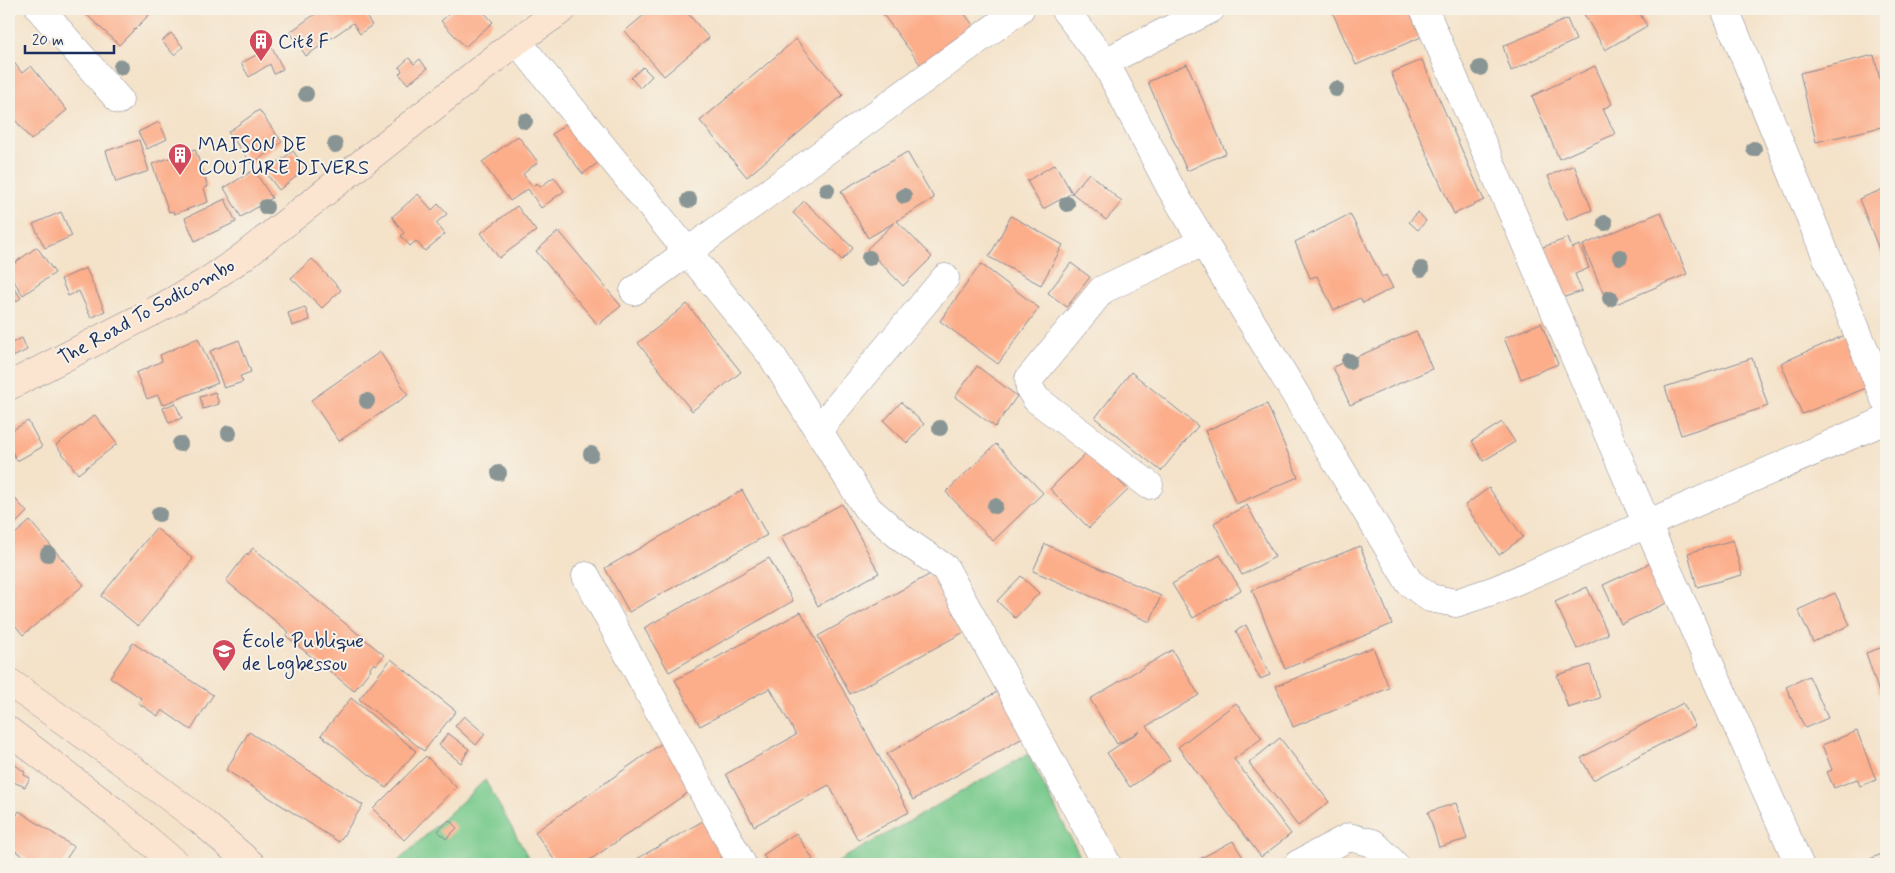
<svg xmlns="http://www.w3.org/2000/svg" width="1895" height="873" viewBox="0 0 1895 873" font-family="Mynerve,sans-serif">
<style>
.green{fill:#76c98b;stroke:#487c74}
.building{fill:#fcad8a}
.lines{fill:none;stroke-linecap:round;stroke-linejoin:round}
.minor-casing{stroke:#888894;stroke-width:29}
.secondary-casing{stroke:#888894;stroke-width:29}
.minor{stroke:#fff;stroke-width:28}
.secondary{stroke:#fce5d0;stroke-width:28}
.tree{fill:#899594}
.labels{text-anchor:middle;stroke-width:4;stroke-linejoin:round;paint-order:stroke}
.poi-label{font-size:20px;fill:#1b2f5e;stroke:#f7f3e8;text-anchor:start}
.street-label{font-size:20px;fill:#1b2f5e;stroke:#f7f3e8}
</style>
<rect width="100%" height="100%" fill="#f7f3e8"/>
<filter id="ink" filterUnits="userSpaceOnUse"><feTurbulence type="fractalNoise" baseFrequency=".02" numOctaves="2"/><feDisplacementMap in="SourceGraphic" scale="10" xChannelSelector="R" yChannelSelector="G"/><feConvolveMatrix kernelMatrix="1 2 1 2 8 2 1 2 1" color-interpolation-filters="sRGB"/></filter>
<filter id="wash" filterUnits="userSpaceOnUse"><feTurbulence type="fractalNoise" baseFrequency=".0096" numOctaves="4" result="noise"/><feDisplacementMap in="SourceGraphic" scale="20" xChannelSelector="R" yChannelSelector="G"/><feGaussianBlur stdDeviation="1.12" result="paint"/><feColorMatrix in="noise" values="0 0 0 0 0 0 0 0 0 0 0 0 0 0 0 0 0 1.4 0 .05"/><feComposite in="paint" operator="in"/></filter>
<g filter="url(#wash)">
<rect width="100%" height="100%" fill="#f4e2c9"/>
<path class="green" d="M 1028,754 L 1084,864 L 833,864 Z
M 485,780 L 532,864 L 395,864 Z"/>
<g id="blocks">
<path class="building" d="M 89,9 L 151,9 L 153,11 L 119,45 L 85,13 Z
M 322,9 L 344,9 L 347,13 L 353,9 L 361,9 L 372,25 L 360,34 L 353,23 L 306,56 L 290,32 Z
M 455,9 L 481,9 L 493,22 L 465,47 L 441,21 Z
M 651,9 L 684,9 L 709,38 L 664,76 L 625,31 Z
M 879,9 L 961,9 L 979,33 L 926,72 Z
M 1331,9 L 1409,9 L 1421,37 L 1356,65 Z
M 1581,9 L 1637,9 L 1647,26 L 1605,50 Z
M 1567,19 L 1576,40 L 1511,71 L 1503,46 Z
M 171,33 L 183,47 L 174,55 L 162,41 Z
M 796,39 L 843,95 L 747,177 L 700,121 Z
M 272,47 L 283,69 L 274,74 L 270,64 L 249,77 L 241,63 Z
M 1874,55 L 1886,104 L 1886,126 L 1816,142 L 1800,73 Z
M 409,58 L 414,64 L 420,59 L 427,69 L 408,84 L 399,74 L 402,71 L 399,67 Z
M 12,60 L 22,73 L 31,66 L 67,110 L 31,140 L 9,112 L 9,63 Z
M 1422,60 L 1484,200 L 1454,214 L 1391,73 Z
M 1187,64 L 1226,153 L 1187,171 L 1148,82 Z
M 1595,66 L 1612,104 L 1603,109 L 1615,134 L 1559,159 L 1532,96 Z
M 643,67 L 652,76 L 640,88 L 631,78 Z
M 259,110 L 282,142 L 252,164 L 228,132 Z
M 574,118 L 604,158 L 583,174 L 552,134 Z
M 159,122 L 167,139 L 147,149 L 138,132 Z
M 518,136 L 538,162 L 523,174 L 532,186 L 537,183 L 540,187 L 554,177 L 564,191 L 541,208 L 528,189 L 510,201 L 482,162 Z
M 139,140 L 149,171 L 116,182 L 106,151 Z
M 195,149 L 208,187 L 204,188 L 208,202 L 174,214 L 173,211 L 169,212 L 152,164 Z
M 293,151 L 306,169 L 279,190 L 265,172 Z
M 907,152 L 934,198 L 897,221 L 932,257 L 903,286 L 867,249 L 895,222 L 868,238 L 841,191 Z
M 1055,164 L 1072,193 L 1043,209 L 1027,181 Z
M 1574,165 L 1592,210 L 1567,220 L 1548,176 Z
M 254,170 L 272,198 L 241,217 L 224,188 Z
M 1089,173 L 1122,202 L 1106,220 L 1072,193 Z
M 1886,188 L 1886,267 L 1859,199 Z
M 418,194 L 432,210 L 438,204 L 447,214 L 436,223 L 445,234 L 425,251 L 416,241 L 410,246 L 401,236 L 404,233 L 392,217 Z
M 225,199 L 236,222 L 195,241 L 185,218 Z
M 804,201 L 853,248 L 842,260 L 793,213 Z
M 517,206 L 536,231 L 499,258 L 481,233 Z
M 61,212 L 72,236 L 45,248 L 33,224 Z
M 1418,212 L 1426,221 L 1418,230 L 1409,222 Z
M 1661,212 L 1687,274 L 1609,307 L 1583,245 Z
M 1350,214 L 1382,277 L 1386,275 L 1393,288 L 1363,303 L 1360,298 L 1334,310 L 1317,276 L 1310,278 L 1295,242 Z
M 1011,216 L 1063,245 L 1041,285 L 989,257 Z
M 559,231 L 621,306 L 598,325 L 536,251 Z
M 1568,238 L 1572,248 L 1580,245 L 1589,268 L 1575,274 L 1582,291 L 1562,298 L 1532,251 Z
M 37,247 L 55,273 L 23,295 L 9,274 L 9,267 Z
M 312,259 L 341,290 L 322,308 L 291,278 Z
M 1071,263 L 1090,277 L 1067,307 L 1048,293 Z
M 981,264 L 1039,308 L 998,364 L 940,321 Z
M 86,268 L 105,311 L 91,318 L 79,291 L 68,296 L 61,279 Z
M 9,280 L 21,298 L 9,306 Z
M 687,304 L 741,372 L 692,411 L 638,343 Z
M 305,307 L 310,320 L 292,326 L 288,313 Z
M 1541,323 L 1558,364 L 1521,379 L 1504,338 Z
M 1416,331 L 1432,369 L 1350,405 L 1333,367 Z
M 1845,335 L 1866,388 L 1802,414 L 1781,363 Z
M 22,338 L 27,350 L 13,357 L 9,344 Z
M 198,338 L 218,383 L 162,405 L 158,395 L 147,399 L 136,373 L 162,361 L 160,355 Z
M 239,340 L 251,372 L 240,376 L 243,382 L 224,388 L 210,351 Z
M 380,352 L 408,395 L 339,441 L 311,400 Z
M 1752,358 L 1768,406 L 1681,435 L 1665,387 Z
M 977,366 L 1017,396 L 995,427 L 955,397 Z
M 1131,372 L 1198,426 L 1161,471 L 1095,418 Z
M 215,392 L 219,404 L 203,409 L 200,397 Z
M 901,402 L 924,424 L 907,443 L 884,421 Z
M 175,403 L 182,418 L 169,423 L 163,408 Z
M 1267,404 L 1298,477 L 1236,504 L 1205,431 Z
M 95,415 L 117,444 L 78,474 L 56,445 Z
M 28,421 L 42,447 L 17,461 L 9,446 L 9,432 Z
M 1502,422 L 1515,442 L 1483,461 L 1472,441 Z
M 996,444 L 1043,493 L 993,541 L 946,492 Z
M 1089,450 L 1128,490 L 1089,528 L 1050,489 Z
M 1489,488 L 1523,537 L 1499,555 L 1465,505 Z
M 742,490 L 767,535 L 629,612 L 605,568 Z
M 9,492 L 27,512 L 9,530 Z
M 842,504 L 879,573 L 818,606 L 781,537 Z
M 1247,505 L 1275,557 L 1242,575 L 1214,523 Z
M 30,521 L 84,585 L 23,635 L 9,618 L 9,539 Z
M 156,528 L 193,559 L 138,626 L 101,596 Z
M 1733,540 L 1742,575 L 1697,587 L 1688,553 Z
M 1045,544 L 1161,596 L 1150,622 L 1033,571 Z
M 1360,546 L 1392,624 L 1285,669 L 1252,590 Z
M 253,548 L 384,655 L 376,665 L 374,663 L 370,668 L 371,669 L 354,691 L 286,636 L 289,632 L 226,581 L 247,553 L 248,555 Z
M 1220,555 L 1241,590 L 1193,618 L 1172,584 Z
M 769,558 L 793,601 L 669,672 L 644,628 Z
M 1655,561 L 1673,600 L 1621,624 L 1603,585 Z
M 936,571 L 968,630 L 850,694 L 818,636 Z
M 1021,576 L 1039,593 L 1015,618 L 997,601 Z
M 1587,587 L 1608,634 L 1577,649 L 1555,602 Z
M 1835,593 L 1850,625 L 1813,642 L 1798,610 Z
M 801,612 L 909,812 L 858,840 L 829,785 L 754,826 L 726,774 L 796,735 L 770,688 L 700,726 L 675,680 Z
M 1246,625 L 1270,675 L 1260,679 L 1236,631 Z
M 133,643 L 213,695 L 191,730 L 162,710 L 158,716 L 138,703 L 141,698 L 110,677 Z
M 1886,646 L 1886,714 L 1866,653 Z
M 1373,647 L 1389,688 L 1293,727 L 1276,686 Z
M 1172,650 L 1199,695 L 1147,726 L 1170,760 L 1130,787 L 1107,753 L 1140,731 L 1117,744 L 1090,699 Z
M 391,659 L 456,711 L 424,751 L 359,699 Z
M 1590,665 L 1600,698 L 1568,708 L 1557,675 Z
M 1809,676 L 1828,718 L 1805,728 L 1786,687 Z
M 1004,688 L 1030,734 L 913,800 L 887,754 Z
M 351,698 L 416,751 L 386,788 L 321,735 Z
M 1236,703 L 1262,738 L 1234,759 L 1291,834 L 1261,857 L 1178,747 Z
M 1683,703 L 1695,726 L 1593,780 L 1581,758 Z
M 464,716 L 485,734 L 476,745 L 455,726 Z
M 1857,731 L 1876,780 L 1860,786 L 1857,779 L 1834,788 L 1827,772 L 1832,770 L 1822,745 Z
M 249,732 L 363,805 L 339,842 L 226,770 Z
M 448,733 L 469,749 L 461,763 L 439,745 Z
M 1280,738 L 1329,802 L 1298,826 L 1249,763 Z
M 665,741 L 696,787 L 584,864 L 557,864 L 535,832 Z
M 426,756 L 456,787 L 404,840 L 373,809 Z
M 11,762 L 25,772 L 24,775 L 30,778 L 25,787 L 9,780 L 9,763 Z
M 1456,803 L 1467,839 L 1439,847 L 1428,812 Z
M 19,811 L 74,847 L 63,864 L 36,864 L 9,847 L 9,828 Z
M 708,818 L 728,854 L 711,864 L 628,864 Z
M 449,820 L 457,828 L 446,839 L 438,831 Z
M 796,833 L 813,859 L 806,864 L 769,864 L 763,855 Z
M 1233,841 L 1245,861 L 1240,864 L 1190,864 Z
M 1886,852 L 1886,864 L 1865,864 L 1868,860 Z"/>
</g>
</g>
<g filter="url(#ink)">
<use href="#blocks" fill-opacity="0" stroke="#888894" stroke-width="1"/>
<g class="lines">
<g class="minor-casing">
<path id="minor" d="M 40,9 L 119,100
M 1064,9 L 1105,62 L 1170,187 L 1409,582 L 1430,598 L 1456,603 L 1495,590 L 1886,420
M 1424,9 L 1647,524 L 1799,864
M 1725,9 L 1886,402
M 517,41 L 772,356 L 866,507 L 904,540 L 945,568 L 1107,864
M 1105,62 L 1211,9
M 634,291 L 1020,9
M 818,430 L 945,278
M 1149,485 L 1036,399 L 1030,389 L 1029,379 L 1102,290 L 1203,242
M 586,576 L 742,864
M 1298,864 L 1349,837 L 1373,843 L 1394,864"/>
</g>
<g class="secondary-casing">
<path id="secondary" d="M 9,386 L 164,306 L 203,284 L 240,259 L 517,41 L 563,9
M 9,682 L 128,766 L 201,821 L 251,864
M 9,731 L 115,812 L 176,864"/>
</g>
<use href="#minor" class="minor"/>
<use href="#secondary" class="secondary"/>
</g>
<g class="tree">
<circle cx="121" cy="67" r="8"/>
<circle cx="1480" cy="68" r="8"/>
<circle cx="1336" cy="89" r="8"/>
<circle cx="306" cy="94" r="8"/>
<circle cx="525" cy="121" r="8"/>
<circle cx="335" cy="145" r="8"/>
<circle cx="1754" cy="149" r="8"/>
<circle cx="827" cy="190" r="8"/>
<circle cx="904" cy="196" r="8"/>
<circle cx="689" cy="200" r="8"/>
<circle cx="1067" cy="204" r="8"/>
<circle cx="266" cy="207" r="8"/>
<circle cx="1605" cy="223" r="8"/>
<circle cx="1620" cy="257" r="8"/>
<circle cx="869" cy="258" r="8"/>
<circle cx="1421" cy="269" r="8"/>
<circle cx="1610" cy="298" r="8"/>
<circle cx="1349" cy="361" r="8"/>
<circle cx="367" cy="401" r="8"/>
<circle cx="940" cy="428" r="8"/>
<circle cx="229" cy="433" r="8"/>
<circle cx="180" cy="444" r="8"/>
<circle cx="591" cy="454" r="8"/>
<circle cx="499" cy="473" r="8"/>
<circle cx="995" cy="506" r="8"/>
<circle cx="159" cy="514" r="8"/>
<circle cx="48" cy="554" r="8"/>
</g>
</g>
<defs>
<g id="building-pin" transform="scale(1.25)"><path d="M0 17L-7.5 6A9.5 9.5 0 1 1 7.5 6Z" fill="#d1495b" stroke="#f7f3e8"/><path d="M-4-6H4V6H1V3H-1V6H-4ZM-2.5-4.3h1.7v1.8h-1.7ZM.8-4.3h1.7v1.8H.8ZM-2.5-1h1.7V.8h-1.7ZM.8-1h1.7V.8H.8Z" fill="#fff"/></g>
<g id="school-pin" transform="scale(1.25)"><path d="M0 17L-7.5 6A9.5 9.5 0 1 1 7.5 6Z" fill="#d1495b" stroke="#f7f3e8"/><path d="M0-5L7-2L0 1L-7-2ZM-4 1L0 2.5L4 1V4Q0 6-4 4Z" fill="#fff"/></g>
</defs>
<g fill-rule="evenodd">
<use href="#building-pin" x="261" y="41"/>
<use href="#building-pin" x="180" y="155"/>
<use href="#school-pin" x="224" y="651"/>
</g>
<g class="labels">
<g class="poi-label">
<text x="278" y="48">Cité F</text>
<text x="198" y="151">MAISON DE<tspan x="198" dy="23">COUTURE DIVERS</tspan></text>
<text x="242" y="647">École Publique<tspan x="242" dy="23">de Logbessou</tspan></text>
</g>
<g class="street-label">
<text transform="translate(146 311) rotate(-29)" y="7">The Road To Sodicombo</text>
</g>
</g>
<rect width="1895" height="873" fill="none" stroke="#f7f3e8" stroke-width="30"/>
<path d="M25 45v8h89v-8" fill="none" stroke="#1b2f5e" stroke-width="2.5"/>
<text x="32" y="45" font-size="15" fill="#1b2f5e" stroke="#f7f3e8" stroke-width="4" paint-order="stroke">20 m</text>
</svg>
